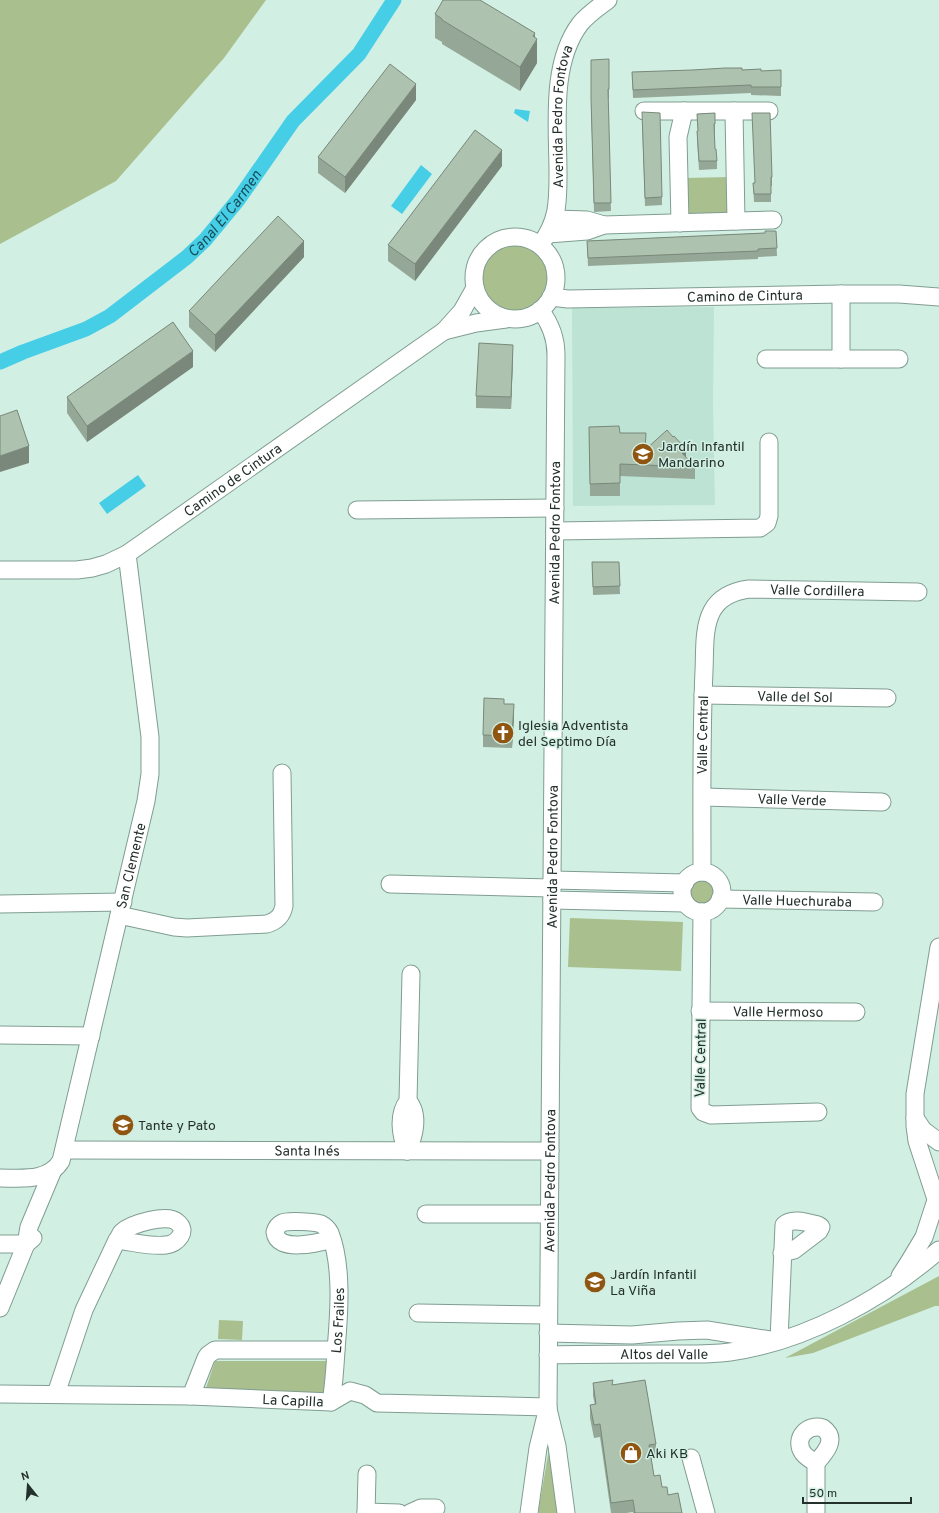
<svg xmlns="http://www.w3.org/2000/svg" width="939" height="1513" viewBox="0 0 939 1513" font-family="Overpass,sans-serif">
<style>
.built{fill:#bde3d4}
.green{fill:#a9bf8e}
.water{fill:#47cee7}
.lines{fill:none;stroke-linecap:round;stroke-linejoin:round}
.canal{stroke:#47cee7;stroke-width:15}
.minor-casing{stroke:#809d92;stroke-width:19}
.minor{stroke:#fff;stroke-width:17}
.wall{fill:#95a796}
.shaded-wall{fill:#79887a}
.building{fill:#adc2af;stroke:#79887a}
.labels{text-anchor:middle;stroke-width:3;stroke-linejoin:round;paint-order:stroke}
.street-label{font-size:14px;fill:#24302b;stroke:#d1efe3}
.poi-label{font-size:14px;fill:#24302b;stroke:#d1efe3;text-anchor:start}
.water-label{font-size:15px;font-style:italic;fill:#164f59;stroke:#d1efe3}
</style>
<rect width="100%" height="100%" fill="#d1efe3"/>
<path class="built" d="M 714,307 L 713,404 L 715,505 L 573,506 L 572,308 Z"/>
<path class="green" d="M 0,0 L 266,0 L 224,58 L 116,181 L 0,244 Z
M 729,177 L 729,216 L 686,218 L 685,178 Z
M480 278a35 35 0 1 1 70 0a35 35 0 1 1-70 0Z
M689 893a14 14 0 1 1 28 0a14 14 0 1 1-28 0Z
M 570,918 L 683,922 L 681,971 L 568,967 Z
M 939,1276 L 939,1306 L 935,1306 L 813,1353 L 785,1358 Z
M 219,1320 L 243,1321 L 242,1340 L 218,1339 Z
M 215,1361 L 326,1361 L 326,1394 L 204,1394 Z
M 551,1437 L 559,1513 L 539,1513 L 539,1507 Z"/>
<path class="water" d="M 515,109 L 530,111 L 528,122 L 514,113 Z
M 421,165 L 432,174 L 402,214 L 391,206 Z
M 138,475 L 146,486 L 107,514 L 99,503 Z"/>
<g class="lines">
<path class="canal" id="s1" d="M 0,362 L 23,352 L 86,329 L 110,316 L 187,257 L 205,240 L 238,200 L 293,121 L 359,54 L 394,0"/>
<g class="minor-casing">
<g id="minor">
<path d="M 644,111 L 769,111"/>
<path d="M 734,111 L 736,221"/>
<path d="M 555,219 L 587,220 L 604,225"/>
<path d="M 680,223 L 678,137 L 684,111"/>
<path d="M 548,234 L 587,231 L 604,225 L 773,220"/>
<circle cx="515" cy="278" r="41"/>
<path id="s2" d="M 540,245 C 558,222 558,202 558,174 C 558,126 550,64 580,24 C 588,14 599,7 608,0"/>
<path id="s3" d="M 551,297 L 568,299 L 841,294 L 899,294 L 939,297"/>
<path d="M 444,331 L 476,323 L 506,319"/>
<path d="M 766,359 L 899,359"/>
<path d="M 841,359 L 841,294"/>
<path d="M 357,510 L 555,508"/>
<path d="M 555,531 L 760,528 L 767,523 L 769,516 L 769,442"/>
<path id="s4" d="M 0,570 L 77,570 L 92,568 L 106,564 L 127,554 L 444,331 L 462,311 L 475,288"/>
<path id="s5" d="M 703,695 L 887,698"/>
<path id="s6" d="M 703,797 L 882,802"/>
<path id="s7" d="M 702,872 C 702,805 701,738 704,671 C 705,652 703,628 712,611 C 720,596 734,591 749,589 L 918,592"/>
<circle cx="702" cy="892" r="20"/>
<path d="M 552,880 L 685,883"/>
<path d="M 390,884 L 552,888"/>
<path id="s8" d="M 720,899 L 874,902"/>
<path d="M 552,900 L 685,903"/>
<path d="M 0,904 L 123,902"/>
<path d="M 702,912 L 700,1108 L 703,1112 L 711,1115 L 818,1112"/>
<path d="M 119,915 L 174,927 L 187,928 L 267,924 C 277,921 282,916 284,906 L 282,773"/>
<path id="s9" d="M 700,1011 L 856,1012"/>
<path d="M 0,1035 L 91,1036"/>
<path d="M 915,1118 L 923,1130 L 939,1142"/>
<path id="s10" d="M 65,1150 L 550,1151"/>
<path d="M 407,1151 C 401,1136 397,1115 408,1101 L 411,974"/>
<path d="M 407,1151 C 414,1137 420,1115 408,1101"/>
<path id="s11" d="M 0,1178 C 22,1178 48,1182 61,1161 L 146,801 L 150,774 L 150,737 L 127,554"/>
<path d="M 936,1199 L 917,1141 L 915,1126 L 915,1094 L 939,947"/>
<path d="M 426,1214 L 549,1214"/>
<path d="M 0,1244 L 26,1244 L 33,1238"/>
<path d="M 900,1276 L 909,1262 L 924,1237 L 939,1191"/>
<path d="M 0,1308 L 26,1244 L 29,1227 L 53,1170"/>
<path d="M 418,1313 L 548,1315"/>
<path d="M 548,1333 L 632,1335 L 678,1331 L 707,1330 L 770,1340"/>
<path d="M 779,1340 L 784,1225 C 792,1217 809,1223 818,1225 L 821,1227 L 819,1231 L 794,1250 L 782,1253"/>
<path id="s12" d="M 548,1355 C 585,1354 623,1354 660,1354 C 683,1354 707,1355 730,1352 C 804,1342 883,1299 939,1250"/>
<path id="s13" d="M 0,1394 L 191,1396 L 331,1402 L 350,1391 L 365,1395 L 377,1403 L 548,1407"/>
<path d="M 56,1394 L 84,1310 L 117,1240 C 119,1238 120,1234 122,1232 C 131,1224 167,1213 177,1222 C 189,1231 177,1244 166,1245 C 151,1247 133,1242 117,1240"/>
<path d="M 191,1396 L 206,1358 L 208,1355 L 215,1350 L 336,1350"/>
<path id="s14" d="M 331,1402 C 334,1385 335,1367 336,1350 C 339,1315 343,1266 330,1233 C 328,1229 325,1226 321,1224 C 315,1222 288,1220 282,1223 C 278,1225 276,1228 275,1232 C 277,1253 318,1243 332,1239"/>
<path d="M 548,1409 L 557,1446 L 566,1513"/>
<path d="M 691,1458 L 706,1513"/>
<path d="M 816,1463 C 811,1460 806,1457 803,1453 C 793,1438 808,1423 823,1428 C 838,1439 825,1453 816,1463 L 816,1513"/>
<path d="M 366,1512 L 399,1513"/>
<path d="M 366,1513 L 367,1474"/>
<path d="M 410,1513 L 421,1508 L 436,1508"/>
<path id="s15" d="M 529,1513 L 538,1448 L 548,1407 L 556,355 C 556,338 551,324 540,310"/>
</g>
</g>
<use href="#minor" class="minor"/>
</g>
<path class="wall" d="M 435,14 L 535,38 L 537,63 L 520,91 L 442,44 L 442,42 L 435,38 Z
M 609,59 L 609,98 L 608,98 L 611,211 L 594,212 L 591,106 Z
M 742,70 L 761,71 L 781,70 L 781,96 L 751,95 L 751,93 L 633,98 L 632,72 Z
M 416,100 L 345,193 L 318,173 L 318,157 Z
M 715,113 L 715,133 L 714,133 L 715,149 L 717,161 L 717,169 L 699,170 L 697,139 L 697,131 L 698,131 L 697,114 Z
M 642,121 L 662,197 L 662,205 L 645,206 Z
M 502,166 L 415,281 L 388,261 L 388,245 Z
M 772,177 L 772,186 L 771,186 L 771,202 L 754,202 L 753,183 Z
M 776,231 L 777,256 L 758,257 L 758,259 L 588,266 L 587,241 L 765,233 Z
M 304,257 L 215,352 L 189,327 L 189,311 Z
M 513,357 L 511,409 L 476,408 L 476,396 Z
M 193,367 L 87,442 L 67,413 L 67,397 Z
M 589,427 L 620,433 L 646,449 L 686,457 L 695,467 L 695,479 L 620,476 L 620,496 L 590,496 Z
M 592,562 L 619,562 L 620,594 L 593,595 Z
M 504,704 L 514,716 L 512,748 L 483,747 L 483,735 Z
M 593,1383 L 613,1385 L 656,1444 L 656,1456 L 651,1457 L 654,1476 L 682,1513 L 633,1513 L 633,1512 L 626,1513 L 611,1513 L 600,1437 L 594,1438 L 590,1418 L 590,1405 L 595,1405 L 593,1396 Z"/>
<path class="shaded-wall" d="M 535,33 L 535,43 L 537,39 L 537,63 L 520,91 L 520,67 L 533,36 Z
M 416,84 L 416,100 L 345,193 L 345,177 Z
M 502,150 L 502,166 L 415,281 L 415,264 Z
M 304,241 L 304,257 L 215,352 L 215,335 Z
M 513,345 L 513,357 L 511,409 L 511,397 Z
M 193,351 L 193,367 L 87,442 L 87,426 Z
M 29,446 L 29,463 L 0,472 L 0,456 Z
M 686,449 L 686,461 L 682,453 Z
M 514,704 L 514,716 L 512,748 L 512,736 Z"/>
<path class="building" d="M 443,0 L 480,0 L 535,33 L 533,36 L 537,39 L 520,67 L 442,20 L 442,19 L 435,14 Z
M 609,59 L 609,89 L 608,89 L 611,203 L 594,203 L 591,98 L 591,60 Z
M 390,64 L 416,84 L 345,177 L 318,157 Z
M 725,68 L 742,68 L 742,70 L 761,69 L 761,71 L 781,70 L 781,87 L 751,87 L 751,85 L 633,90 L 632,72 L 692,70 Z
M 642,112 L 660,113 L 662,197 L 645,198 Z
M 715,113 L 715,124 L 714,124 L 715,149 L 716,149 L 717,161 L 699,161 L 697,131 L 698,131 L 697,114 Z
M 752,113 L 770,113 L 772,177 L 771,177 L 771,194 L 754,194 L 753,183 L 755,183 Z
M 475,130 L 502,150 L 415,264 L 388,245 Z
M 278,216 L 304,241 L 215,335 L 189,311 Z
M 765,231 L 776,231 L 777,248 L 758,249 L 758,251 L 588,258 L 587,241 L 765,233 Z
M 173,322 L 193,351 L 87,426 L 67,397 Z
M 479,343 L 513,345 L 511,397 L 476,396 Z
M 17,410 L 29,446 L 0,456 L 0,416 Z
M 619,426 L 620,433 L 646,433 L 645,450 L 667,430 L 673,437 L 674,436 L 686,449 L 682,453 L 695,467 L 620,464 L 620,483 L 590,484 L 589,427 Z
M 592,562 L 619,562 L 620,586 L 593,587 Z
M 484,698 L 504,699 L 504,704 L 514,704 L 512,736 L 483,735 Z
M 613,1380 L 612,1385 L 645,1380 L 656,1444 L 649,1445 L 654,1476 L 660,1475 L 662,1487 L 667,1487 L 668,1495 L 678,1493 L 682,1513 L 635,1513 L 633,1500 L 611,1503 L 600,1424 L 594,1425 L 590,1405 L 596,1404 L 593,1383 Z"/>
<defs>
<g id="school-disc" transform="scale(1.15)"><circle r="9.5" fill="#905611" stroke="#d1efe3"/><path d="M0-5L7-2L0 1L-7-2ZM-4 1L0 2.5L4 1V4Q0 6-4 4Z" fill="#fff"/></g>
<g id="church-disc" transform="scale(1.15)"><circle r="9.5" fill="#905611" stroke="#d1efe3"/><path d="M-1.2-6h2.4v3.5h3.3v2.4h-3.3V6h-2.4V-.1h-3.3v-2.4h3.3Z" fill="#fff"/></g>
<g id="shop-disc" transform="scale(1.15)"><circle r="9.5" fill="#905611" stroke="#d1efe3"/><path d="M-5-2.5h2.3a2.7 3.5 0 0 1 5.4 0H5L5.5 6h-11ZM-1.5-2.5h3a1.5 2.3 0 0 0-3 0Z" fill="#fff"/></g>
</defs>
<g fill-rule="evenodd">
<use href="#school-disc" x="643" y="454"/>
<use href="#church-disc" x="503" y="733"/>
<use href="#school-disc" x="123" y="1125"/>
<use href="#school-disc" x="595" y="1282"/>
<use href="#shop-disc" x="631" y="1453"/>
</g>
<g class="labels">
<g class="street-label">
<text dy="5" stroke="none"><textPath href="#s2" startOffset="133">Avenida Pedro Fontova</textPath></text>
<text dy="5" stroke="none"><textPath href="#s3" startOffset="194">Camino de Cintura</textPath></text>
<text dy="5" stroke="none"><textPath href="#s4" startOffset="259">Camino de Cintura</textPath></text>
<text dy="5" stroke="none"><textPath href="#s15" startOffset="982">Avenida Pedro Fontova</textPath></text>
<text dy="5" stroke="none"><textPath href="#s7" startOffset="375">Valle Cordillera</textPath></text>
<text dy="5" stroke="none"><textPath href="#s5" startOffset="92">Valle del Sol</textPath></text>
<text dy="5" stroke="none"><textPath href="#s7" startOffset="137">Valle Central</textPath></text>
<text dy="5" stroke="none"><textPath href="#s6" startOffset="89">Valle Verde</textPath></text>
<text dy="5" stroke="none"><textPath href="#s15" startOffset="658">Avenida Pedro Fontova</textPath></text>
<text dy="5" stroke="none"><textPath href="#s11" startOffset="370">San Clemente</textPath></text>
<text dy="5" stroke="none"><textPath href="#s8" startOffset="77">Valle Huechuraba</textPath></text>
<text dy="5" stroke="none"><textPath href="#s9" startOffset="78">Valle Hermoso</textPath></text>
<text transform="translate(700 1058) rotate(-89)" y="5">Valle Central</text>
<text dy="5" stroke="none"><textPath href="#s10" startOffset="242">Santa Inés</textPath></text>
<text dy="5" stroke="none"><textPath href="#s15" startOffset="334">Avenida Pedro Fontova</textPath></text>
<text dy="5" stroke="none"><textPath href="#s14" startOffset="82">Los Frailes</textPath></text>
<text dy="5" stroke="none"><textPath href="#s12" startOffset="116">Altos del Valle</textPath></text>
<text dy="5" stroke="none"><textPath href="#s13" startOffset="293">La Capilla</textPath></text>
</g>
<g class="poi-label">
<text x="658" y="451">Jardín Infantil<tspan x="658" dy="16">Mandarino</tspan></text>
<text x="518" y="730">Iglesia Adventista<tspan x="518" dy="16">del Septimo Día</tspan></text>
<text x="138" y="1130">Tante y Pato</text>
<text x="610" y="1279">Jardín Infantil<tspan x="610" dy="16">La Viña</tspan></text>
<text x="646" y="1458">Aki KB</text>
</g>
<g class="water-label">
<text dy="5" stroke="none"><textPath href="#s1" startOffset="274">Canal El Carmen</textPath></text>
</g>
</g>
<g transform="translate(28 1485) rotate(343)" stroke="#d1efe3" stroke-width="3" paint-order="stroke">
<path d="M0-3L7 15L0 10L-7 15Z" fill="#24302b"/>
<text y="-6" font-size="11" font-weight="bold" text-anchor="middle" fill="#24302b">N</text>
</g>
<path d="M803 1497v6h108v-6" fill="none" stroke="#24302b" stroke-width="2"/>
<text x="809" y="1497" font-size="12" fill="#24302b" stroke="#d1efe3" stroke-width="3" paint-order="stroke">50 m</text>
</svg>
